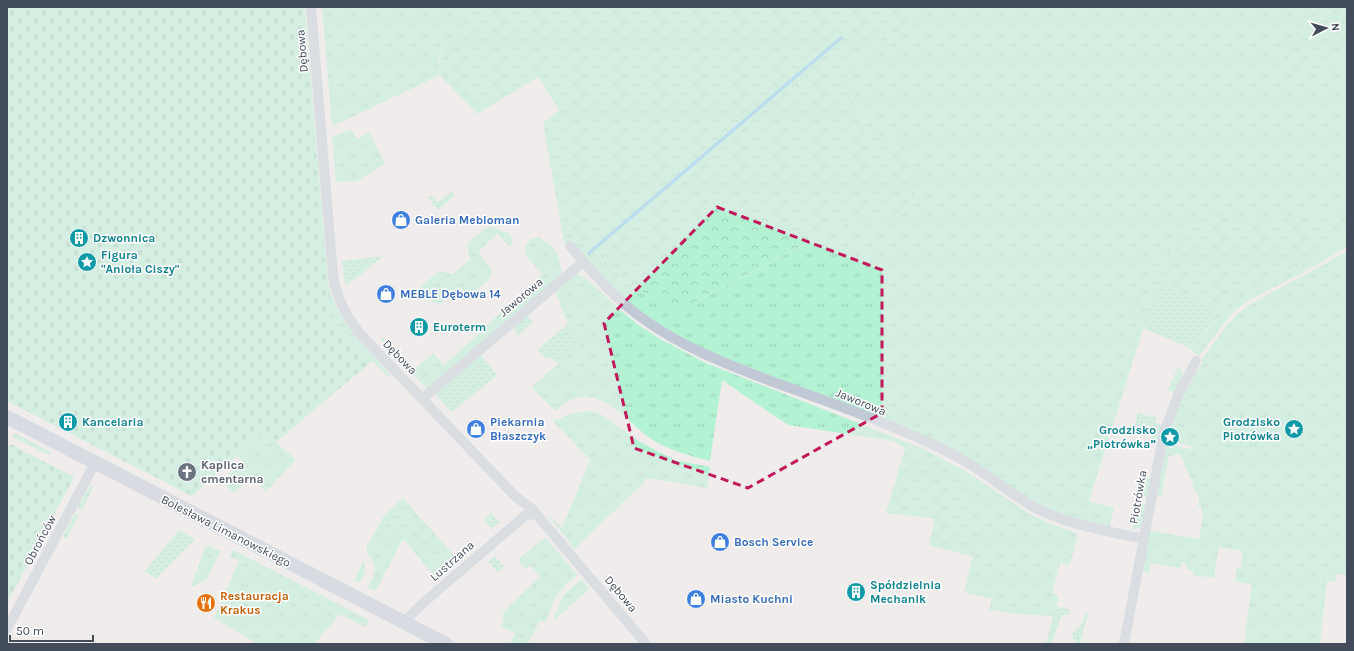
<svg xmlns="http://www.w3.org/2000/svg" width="1354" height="651" viewBox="0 0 1354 651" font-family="Karla,sans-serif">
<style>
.grass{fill:url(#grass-tufts)}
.forest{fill:url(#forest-crowns)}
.cemetery{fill:url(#cemetery-stones)}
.garden{fill:url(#garden-dots)}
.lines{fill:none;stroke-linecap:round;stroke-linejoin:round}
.stream{stroke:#7ecbf2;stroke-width:3.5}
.street{stroke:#c0c9d5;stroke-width:10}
.secondary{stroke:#bcc5d7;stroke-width:14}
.marked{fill:none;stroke:#c2185b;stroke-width:3;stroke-dasharray:8 5;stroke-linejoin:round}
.labels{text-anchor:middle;stroke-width:3;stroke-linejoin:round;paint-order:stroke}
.street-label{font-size:12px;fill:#434c5a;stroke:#fff}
.shop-label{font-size:12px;font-weight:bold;fill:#366cbe;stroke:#fff;text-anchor:start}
.culture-label{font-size:12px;font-weight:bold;fill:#0d838f;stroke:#fff;text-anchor:start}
.worship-label{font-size:12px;font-weight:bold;fill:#5b616d;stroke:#fff;text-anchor:start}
.food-label{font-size:12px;font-weight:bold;fill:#c56008;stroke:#fff;text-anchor:start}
</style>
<defs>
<pattern id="grass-tufts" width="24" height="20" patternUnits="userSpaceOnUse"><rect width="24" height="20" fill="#b4f2d4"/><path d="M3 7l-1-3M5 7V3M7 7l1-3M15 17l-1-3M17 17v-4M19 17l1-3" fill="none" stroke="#9cd1b8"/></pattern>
<pattern id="forest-crowns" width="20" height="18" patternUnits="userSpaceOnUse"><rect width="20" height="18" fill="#b4f2d4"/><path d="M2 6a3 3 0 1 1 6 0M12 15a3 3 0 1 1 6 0" fill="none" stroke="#9cd1b8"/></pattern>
<pattern id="cemetery-stones" width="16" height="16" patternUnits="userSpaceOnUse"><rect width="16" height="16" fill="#b4f2d4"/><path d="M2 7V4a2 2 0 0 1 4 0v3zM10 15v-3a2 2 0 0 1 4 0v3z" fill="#9cd1b8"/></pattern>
<pattern id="garden-dots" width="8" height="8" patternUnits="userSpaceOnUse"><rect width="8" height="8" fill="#b4f2d4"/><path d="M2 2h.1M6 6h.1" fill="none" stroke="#9cd1b8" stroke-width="1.8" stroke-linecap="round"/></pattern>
</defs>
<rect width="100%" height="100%" fill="#efeceb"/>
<path class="grass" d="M 304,7 L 305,7 L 328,282 C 337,322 364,346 391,375 L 389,378 L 374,362 L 371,362 L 329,318 Z
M 322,7 L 462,7 L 456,11 L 466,25 C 455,36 439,48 438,66 C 438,68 439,72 440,75 L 333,126 L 332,126 Z
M 906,7 L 1347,7 L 1347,221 L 1342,237 L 1347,231 L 1347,247 L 1300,274 L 1249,300 L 1233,312 L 1199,356 L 1190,348 L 1195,342 L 1199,343 L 1219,311 L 1235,294 L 1299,266 L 1320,253 L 1197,220 L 1168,258 L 1149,264 L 1138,278 C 1141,296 1135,301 1125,315 L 1145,323 L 1089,501 L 1114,508 L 1110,527 L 1072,518 L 1046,508 L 1013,489 L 960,453 L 932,439 L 713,353 C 676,336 640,315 611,285 C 598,272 586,258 573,244 L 566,249 L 562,231 C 591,241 602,262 625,280 C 641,292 659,302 677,312 L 864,213 L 873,217 L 906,146 L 868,134 L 845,81 L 866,53 L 906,27 Z
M 349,130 L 352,131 L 357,139 L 369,132 L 385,164 L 357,181 L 336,182 L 332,137 Z
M 490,226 L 509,234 L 513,241 L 510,247 L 497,233 L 478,252 L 491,269 L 491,277 L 473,293 C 467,296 465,293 460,288 L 441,304 C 431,303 423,296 421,286 L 440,271 L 449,273 L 451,275 L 471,259 L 468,252 L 468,243 L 484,229 Z
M 541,237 L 542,241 C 559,245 559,260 562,274 L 428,390 L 381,340 L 383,337 L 414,370 L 433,353 L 444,365 L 543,274 C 533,262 518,254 530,239 Z
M 1347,252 L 1347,575 L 1336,574 L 1335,582 L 1327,581 L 1320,643 L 1329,644 L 1244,644 L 1252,584 L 1235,582 L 1237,567 L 1241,567 L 1243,551 L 1219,547 L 1214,578 L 1193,575 L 1193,571 L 1186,569 L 1187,563 L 1182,562 L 1180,568 L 1151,563 L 1149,573 L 1142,572 L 1149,531 L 1154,531 L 1199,539 L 1204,512 L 1201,511 L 1202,507 L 1198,506 L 1199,498 L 1195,489 L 1193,489 L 1193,485 L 1180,454 L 1169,456 L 1161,496 L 1156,495 L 1165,446 L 1173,448 L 1174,446 L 1191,449 L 1191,446 L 1174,442 L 1175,439 L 1170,438 L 1171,435 L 1167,434 L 1180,401 L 1202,363 L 1202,359 L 1223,330 L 1237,314 L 1256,301 Z
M 576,274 L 586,278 L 620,310 L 640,326 L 662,340 L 706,363 L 924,449 L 967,472 L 1028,513 L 1049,523 L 1078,534 L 1070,565 L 1060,563 L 1052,593 L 1059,595 L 1054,616 L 1019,614 L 989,610 L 992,599 L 964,592 L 973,556 L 929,545 L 934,523 L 933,518 L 886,513 L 905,448 L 893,441 L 788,425 L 722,380 L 710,461 C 691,456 671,451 653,440 C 629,425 605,387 573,399 C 566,401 561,407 555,411 L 532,387 L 577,347 L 555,291 Z
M 1178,367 L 1182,371 L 1183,377 L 1175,393 L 1168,390 Z
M 589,411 L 599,413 L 640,442 L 674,460 L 710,467 L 707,488 L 646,478 L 645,482 L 574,549 L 565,536 L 548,516 L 549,515 L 562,528 L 590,460 L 553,421 L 573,413 Z
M 1154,423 L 1162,425 L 1158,441 L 1151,439 Z
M 263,432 L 296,459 L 266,492 L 251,477 L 234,493 L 222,481 L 243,462 L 237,455 Z
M 15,433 L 51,452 L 49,455 L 13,437 Z
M 1145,477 L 1151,478 L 1148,497 L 1142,495 Z
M 91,484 L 93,488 L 82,510 L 78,507 Z
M 1140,503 L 1146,505 L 1141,527 L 1133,530 L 1137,513 L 1139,513 Z
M 75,514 L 79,515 L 66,539 L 63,536 Z
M 384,516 L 407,542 L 402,540 L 376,591 L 368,587 C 372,580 378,570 373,562 C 370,557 367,555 366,548 Z
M 544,538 L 546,538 L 577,575 C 557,591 554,599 545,623 L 540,620 L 528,644 L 510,644 L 515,633 L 501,627 L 504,619 L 501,618 L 505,610 L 540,577 L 531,565 L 526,569 L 518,560 Z
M 206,545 L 221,551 L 205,581 L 191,587 Z
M 233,550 L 369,620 L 365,627 L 340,614 L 314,644 L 258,644 L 214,618 L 239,561 L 230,556 Z
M 364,561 L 365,572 L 360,583 L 354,580 Z
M 581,579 L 589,589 L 553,621 L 563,596 Z"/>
<path class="forest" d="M 462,7 L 913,7 L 906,27 L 866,53 L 845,81 L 868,134 L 906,146 L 912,166 L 914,194 L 907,212 L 885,220 L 873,217 L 863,213 L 677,312 C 659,302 641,292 625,280 C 602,262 591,241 562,231 L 543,123 L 559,110 L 538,77 L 477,114 L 440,75 L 438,66 L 441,56 L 448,42 L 466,25 L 456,11 Z
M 1325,7 L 1347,7 L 1347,53 L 1332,68 L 1282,72 L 1284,44 Z
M 1341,209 L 1347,210 L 1347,231 L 1342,237 L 1321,253 L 1299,266 L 1235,294 L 1219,311 L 1161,284 L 1145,323 L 1125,315 C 1135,301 1141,296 1137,278 L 1149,264 L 1168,258 L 1197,220 L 1216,215 L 1270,223 L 1298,213 L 1331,214 Z
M 923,456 C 932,459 943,460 950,466 C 966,477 982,509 980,529 C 979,538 976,547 973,556 L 929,545 L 934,523 L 933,518 L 886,513 L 895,484 L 913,458 Z
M 403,498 L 457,559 L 436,578 L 384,516 Z"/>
<path class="cemetery" d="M 7,7 L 304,7 L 329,318 L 371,362 L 276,442 L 263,432 L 192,496 L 7,401 Z
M 10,444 L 74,477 L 7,603 L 7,450 Z"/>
<path class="garden" d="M 454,190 L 453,197 L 438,210 L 428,198 L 431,195 L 437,202 Z
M 384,256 L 348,284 L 345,284 L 342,261 Z
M 1160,283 L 1219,311 L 1198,343 L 1195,342 L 1190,348 L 1143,328 Z
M 527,315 L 533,322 L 518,335 L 513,327 Z
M 568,324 L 577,347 L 558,364 L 550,357 L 547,359 L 537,350 Z
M 481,355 L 497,375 L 452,412 L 435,394 Z
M 1138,413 L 1157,418 L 1153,429 L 1135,425 Z
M 491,513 L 500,522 L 491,529 L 484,520 Z
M 179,530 L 195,539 L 156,579 L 145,571 Z
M 495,556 L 504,567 L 498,572 L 488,561 Z
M 1056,606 L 1070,610 L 1069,614 L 1062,615 L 1051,644 L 1046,644 Z
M 1085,614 L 1088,614 L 1080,644 L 1075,644 L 1075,641 L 1073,639 L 1072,633 C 1080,629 1083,622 1085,614 Z"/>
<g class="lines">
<path class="stream" d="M 589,253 L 841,38"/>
<path class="street" d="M 311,7 L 333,276 C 337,300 347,318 362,336 L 514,495 L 532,509 L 646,644
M 570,246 C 592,272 614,298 642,318 C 680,346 724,363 768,380 C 823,400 881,420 934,445 C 945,450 957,457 968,463 C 991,477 1011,494 1034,507 C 1068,525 1107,531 1144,539
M 422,399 L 583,262
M 404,622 L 423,603 L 526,515 L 536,514
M 7,629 L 95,463
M 1124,644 L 1164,432 L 1179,393 L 1196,361"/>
<path class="secondary" d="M 7,417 L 446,644"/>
</g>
<path d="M0 0H1354V651H0ZM 717,207 L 882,270 L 882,413 L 748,488 L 634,448 L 604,323 Z" fill="#efeceb" fill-opacity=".55" fill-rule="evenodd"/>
<path class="marked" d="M 717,207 L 882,270 L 882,413 L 748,488 L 634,448 L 604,323 Z"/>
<defs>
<g id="shop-disc" transform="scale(1)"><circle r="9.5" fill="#3f7fe0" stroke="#fff"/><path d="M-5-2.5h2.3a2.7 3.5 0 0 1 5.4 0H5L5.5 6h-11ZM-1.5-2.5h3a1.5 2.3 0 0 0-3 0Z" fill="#fff"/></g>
<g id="building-disc" transform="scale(1)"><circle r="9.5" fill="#0f9aa8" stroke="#fff"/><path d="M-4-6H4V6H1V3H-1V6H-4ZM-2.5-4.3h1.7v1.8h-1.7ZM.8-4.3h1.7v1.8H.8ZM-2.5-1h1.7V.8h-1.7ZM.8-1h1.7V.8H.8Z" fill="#fff"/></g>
<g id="sight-disc" transform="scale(1)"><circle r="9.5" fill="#0f9aa8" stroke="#fff"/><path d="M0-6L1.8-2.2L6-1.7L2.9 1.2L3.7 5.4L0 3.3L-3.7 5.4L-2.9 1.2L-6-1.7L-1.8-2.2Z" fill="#fff"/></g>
<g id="church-disc" transform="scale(1)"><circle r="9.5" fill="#6b7280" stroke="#fff"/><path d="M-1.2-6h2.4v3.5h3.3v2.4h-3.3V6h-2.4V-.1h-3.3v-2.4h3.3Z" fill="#fff"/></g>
<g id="restaurant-disc" transform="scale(1)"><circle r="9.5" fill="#e8710a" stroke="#fff"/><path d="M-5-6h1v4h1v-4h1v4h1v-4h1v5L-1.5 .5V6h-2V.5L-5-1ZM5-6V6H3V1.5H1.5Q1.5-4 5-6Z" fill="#fff"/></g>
</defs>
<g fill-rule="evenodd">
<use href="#shop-disc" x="401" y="220"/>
<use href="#building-disc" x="79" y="238"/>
<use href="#sight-disc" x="87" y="262"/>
<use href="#shop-disc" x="386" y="294"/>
<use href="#building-disc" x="419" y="327"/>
<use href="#building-disc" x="68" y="422"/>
<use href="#shop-disc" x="476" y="429"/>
<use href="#sight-disc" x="1294" y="429"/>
<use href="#sight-disc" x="1170" y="437"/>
<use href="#church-disc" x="187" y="472"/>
<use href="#shop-disc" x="720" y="542"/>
<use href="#building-disc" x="856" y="592"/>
<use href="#shop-disc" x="696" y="599"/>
<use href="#restaurant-disc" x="206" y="603"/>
</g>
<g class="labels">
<g class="street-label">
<text transform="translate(302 51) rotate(-95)" y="4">Dębowa</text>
<text transform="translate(521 297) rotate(-40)" y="4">Jaworowa</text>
<text transform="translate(400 357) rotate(46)" y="4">Dębowa</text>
<text transform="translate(861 402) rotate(22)" y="4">Jaworowa</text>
<text transform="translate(1138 497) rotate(-80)" y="4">Piotrówka</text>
<text transform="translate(226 531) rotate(27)" y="4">Bolesława Limanowskiego</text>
<text transform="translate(40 540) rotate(-62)" y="4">Obrońców</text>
<text transform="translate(452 561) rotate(-41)" y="4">Lustrzana</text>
<text transform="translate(621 594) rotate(50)" y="4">Dębowa</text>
</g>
<g class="shop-label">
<text x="415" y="224">Galeria Mebloman</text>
<text x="400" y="298">MEBLE Dębowa 14</text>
<text x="490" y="426">Piekarnia<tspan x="490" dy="14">Błaszczyk</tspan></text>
<text x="734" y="546">Bosch Service</text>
<text x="710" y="603">Miasto Kuchni</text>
</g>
<g class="culture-label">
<text x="93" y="242">Dzwonnica</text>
<text x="101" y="259">Figura<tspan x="101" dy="14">"Anioła Ciszy"</tspan></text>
<text x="433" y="331">Euroterm</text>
<text x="82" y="426">Kancelaria</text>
<text x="1280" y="426" text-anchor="end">Grodzisko<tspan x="1280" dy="14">Piotrówka</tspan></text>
<text x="1156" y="434" text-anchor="end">Grodzisko<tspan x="1156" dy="14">„Piotrówka”</tspan></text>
<text x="870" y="589">Spółdzielnia<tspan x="870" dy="14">Mechanik</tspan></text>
</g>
<g class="worship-label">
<text x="201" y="469">Kaplica<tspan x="201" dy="14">cmentarna</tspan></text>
</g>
<g class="food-label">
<text x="220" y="600">Restauracja<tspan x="220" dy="14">Krakus</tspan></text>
</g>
</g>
<rect width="1354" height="651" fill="none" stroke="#434c5a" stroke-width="16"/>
<g transform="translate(1326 28) rotate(84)" stroke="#ffffff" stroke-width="3" paint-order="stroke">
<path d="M0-3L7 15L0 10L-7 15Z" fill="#434c5a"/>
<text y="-6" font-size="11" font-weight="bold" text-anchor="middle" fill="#434c5a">N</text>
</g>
<path d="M10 635v6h83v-6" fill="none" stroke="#434c5a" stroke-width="2"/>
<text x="16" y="635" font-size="12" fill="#434c5a" stroke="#ffffff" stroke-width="3" paint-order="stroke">50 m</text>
</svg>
